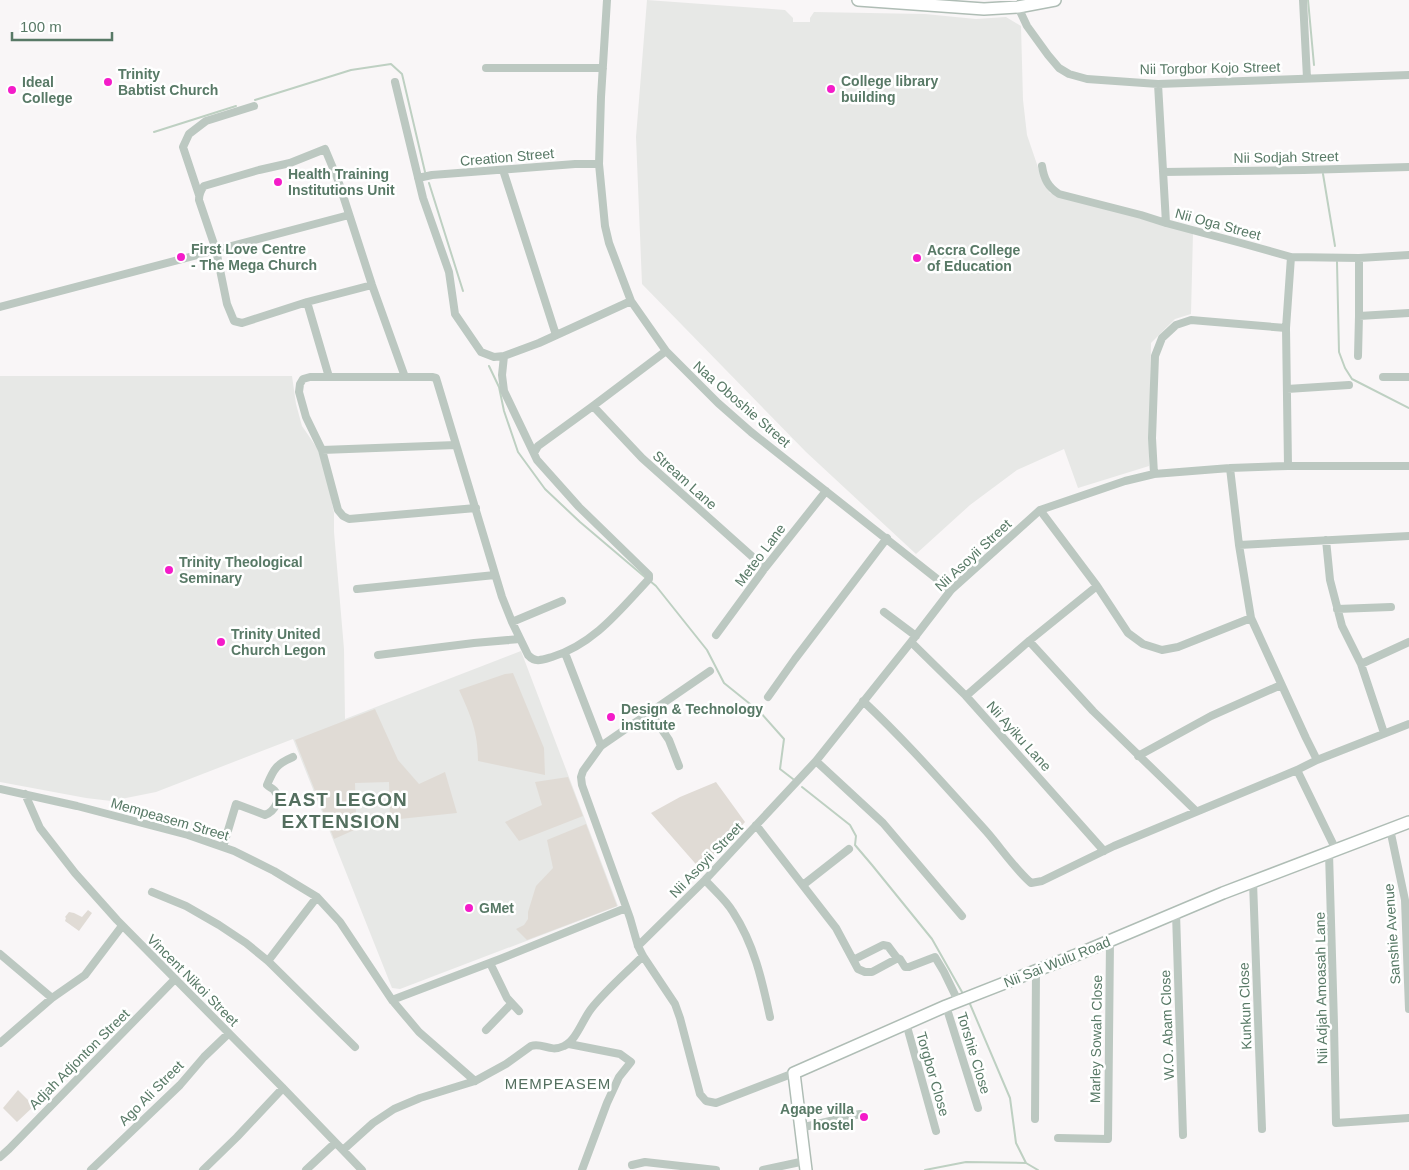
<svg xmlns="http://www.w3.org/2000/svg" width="1409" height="1170" viewBox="0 0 1409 1170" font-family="Arial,sans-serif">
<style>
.built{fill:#e7e8e6}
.green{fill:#e0dbd5}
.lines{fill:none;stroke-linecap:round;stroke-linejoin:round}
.stream{stroke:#bed0c2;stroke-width:2}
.secondary-casing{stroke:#afbdb5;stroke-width:14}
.street{stroke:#bcc8c1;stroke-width:8}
.secondary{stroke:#fff;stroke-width:11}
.poi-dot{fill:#f41cc9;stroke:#fff;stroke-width:2}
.labels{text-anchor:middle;stroke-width:5;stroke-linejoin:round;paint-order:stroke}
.street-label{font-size:14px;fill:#587966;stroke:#fff}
.poi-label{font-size:14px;font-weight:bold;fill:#587966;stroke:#fff;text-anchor:start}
.neighbourhood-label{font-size:15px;letter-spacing:1px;fill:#546f5f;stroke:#fff}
.district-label{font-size:19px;font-weight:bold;letter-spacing:1px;fill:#546f5f;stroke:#fff}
</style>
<rect width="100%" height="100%" fill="#f9f6f7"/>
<path class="built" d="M 647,0 L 785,10 L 793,18 L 793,22 L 810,22 L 810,18 L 814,12 L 925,14 L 976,19 L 1006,17 L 1021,26 L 1023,100 L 1027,135 L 1043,182 L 1050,193 L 1193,233 L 1191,314 L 1175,319 L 1151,343 L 1149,466 L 1078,488 L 1064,449 L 1017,470 L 970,505 L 916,554 L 806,452 L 642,284 L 636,137 Z
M 0,376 L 292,376 L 296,404 L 302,426 L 317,448 L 324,461 L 334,513 L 334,532 L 344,649 L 345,719 L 521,651 L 618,906 L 400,989 L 392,988 L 293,739 L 156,792 L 111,801 L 86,798 L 0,782 Z"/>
<path class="green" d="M 513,673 L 544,748 L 545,775 L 478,761 C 478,732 471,716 459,690 L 505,674 Z
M 375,709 L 398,760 L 419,784 L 445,772 L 457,813 L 390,820 L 389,782 L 355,783 L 356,814 L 361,827 L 334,839 L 295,740 Z
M 568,777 L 583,816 L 519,841 L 505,822 L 542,805 L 535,782 Z
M 716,782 L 745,822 L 701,870 L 651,813 L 680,797 Z
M 586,824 L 617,906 L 527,940 L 516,929 L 524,925 L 528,919 L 528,912 L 536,886 L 553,868 L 547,840 Z
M 88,910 L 92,913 L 79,931 L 65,921 L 66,918 L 65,917 L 69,912 L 74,913 L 82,917 Z
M 18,1090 L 34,1106 L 17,1122 L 3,1108 Z"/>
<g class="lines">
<path class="stream" d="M 1308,0 L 1314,65
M 255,100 L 351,70 L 391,64 L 402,74 L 425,172
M 154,132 L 236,106
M 1323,174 L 1335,246
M 429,183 L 463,291
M 1337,262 L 1339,352 L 1345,368 L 1352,379 L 1409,408
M 489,366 L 499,387 L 504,411 L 518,452 L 545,489 L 580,522 L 646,578
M 650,581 L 656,586 L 707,650 L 724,683 L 760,712 L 784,739 L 780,769 L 793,779
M 802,787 L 850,825 L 856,836 L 855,845 L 872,865 L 932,939 L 962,992
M 970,1004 L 1010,1098 L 1016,1143 L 1026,1163
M 925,1170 L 966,1162 L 1026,1163 L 1038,1170"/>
<g class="secondary-casing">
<path id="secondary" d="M 858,0 L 984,9 L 1018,7 L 1055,0
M 806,1170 L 794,1073 L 946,1006 L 1076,955 L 1223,893 L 1409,822"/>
</g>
<path class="street" d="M 607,0 L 601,97 L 599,164 L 605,226 L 609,243 L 631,301 L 666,351 L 718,403 L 751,432 L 951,590
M 1303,0 L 1307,78
M 1018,7 L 1027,26 L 1048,55 L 1059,68 L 1069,74 L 1087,79 L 1158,84 L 1409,75
M 486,68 L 603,68
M 395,82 L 423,198 L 449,272 L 455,314 L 481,352 L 494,357 L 504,356 L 539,343 L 631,301
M 1158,84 L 1166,223
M 1042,166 C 1044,179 1048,187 1059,194 L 1141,215 L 1166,223 L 1241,243 L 1291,257 L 1359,258 L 1409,255
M 503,170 L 556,335
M 1163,172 L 1304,170 L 1409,167
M 418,178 L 432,175 L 575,164 L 599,164
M 199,195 L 183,147 L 189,134 L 206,121 L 254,106
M 1359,258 L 1359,316 L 1409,313
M 372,285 L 307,302 L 242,323 L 234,321 L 227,304 L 216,250 L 199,200 C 199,194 200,191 204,186 L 259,170 L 290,163 L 325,149 L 338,180 L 372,285 L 405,377
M 307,302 L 329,377
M 0,307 L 349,215
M 1358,356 L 1359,316
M 1383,377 L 1409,377
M 1287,389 L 1349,385
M 593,406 L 642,458 L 765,568
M 322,450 L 456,445
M 534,453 L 538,446 L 593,406 L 666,351
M 1288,466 L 1286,328 L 1291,257
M 1230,468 L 1239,545 L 1251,618 L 1306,738 L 1317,760
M 1154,474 L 1152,438 L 1155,356 L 1162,338 L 1176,325 L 1191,320 L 1286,328
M 476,508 L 349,519 L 343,516 L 338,510 L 322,450 L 306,417 L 299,392 L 300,384 L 303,379 L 310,377 L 432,377 L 436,378 L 502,597 L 512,622 L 528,655 C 535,663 542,660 552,657 C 594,644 620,610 649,579 L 649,575 L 579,507 L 537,460 L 504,391 L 502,375 L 504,356
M 1040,510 L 1097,586 L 1128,633 L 1143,644 L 1162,650 L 1178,647 L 1251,618
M 1326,540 L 1330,580 L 1342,626 L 1361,664 L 1384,733
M 1239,545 L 1409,536
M 357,589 L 495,575
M 1337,609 L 1391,607
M 884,612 L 916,636
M 512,622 L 562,601
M 716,635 L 765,568 L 826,491
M 1029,641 L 1093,711 L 1196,811
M 911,642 L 966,696 L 1104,851
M 565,653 L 601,746
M 378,655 L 474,643 L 520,639
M 1361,664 L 1409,642
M 710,671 L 601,746 L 583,771 L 581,777 L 582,785 L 630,918 L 638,946 L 643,956 L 675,1004 L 680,1018 L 700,1094 L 706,1101 L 716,1103 L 794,1073
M 966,696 L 1029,641 L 1097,586
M 768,697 L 795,659 L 887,538
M 863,701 C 907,742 946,787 986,831 C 1001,848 1014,868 1031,883 L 1042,881 L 1114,846 L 1297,770 L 1317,760 L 1409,724
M 650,712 L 669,740 L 679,766
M 1138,756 L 1211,716 L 1281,685
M 816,761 L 883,823 L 962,916
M 1297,770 L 1336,850
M 0,789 L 77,806 L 188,835 L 234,851 L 274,871 L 317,897 L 340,922 L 392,1000 L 419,1032 L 475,1081
M 25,794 L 40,828 L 75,873 L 117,920 L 283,1088 L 362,1170
M 756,825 L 836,928 L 858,969 L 865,972 L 872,972 L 898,958 L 900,959 L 905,967 L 909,967 L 935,957 L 944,972 L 958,1001
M 1390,829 L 1405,900 L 1409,1009
M 223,847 L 236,804 L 265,815 C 275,811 282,799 274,790 C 272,788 269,787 267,785 C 274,768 277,764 293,757
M 1329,853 L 1334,1024 L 1336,1123 L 1409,1118
M 705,880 C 714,890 726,900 733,912 C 754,944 762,980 770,1017
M 1253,882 L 1262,1129
M 803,885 L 849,849
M 152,892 L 186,906 L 219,925 L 246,943 L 268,961 L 355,1047
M 1176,913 L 1183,1135
M 638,946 L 705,880 L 816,761 L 911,642 L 951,590 L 1040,510 L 1125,481 L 1154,474 L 1230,468 L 1288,466 L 1409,466
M 0,954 L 52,998
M 853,960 L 883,945 L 888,946 L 897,958
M 268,961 L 317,897
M 490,963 L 507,998 L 519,1011
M 392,1000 L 500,959 L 626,908
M 946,1006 L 978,1108
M 906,1023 L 936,1131
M 486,1030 L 511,1004
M 0,1043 L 52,998 L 85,975 L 122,926
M 569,1044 L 620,1054 L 631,1062 L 619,1077 L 607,1103 L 582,1170
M 1035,1119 L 1036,971
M 800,1128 L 860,1114
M 1058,1138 L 1108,1139 L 1110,941
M 343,1150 L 373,1123 L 394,1109 L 420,1098 L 475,1081 L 506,1064 L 531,1046 C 543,1042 549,1053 564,1046 C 576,1041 583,1019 591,1009 C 606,990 626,973 643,956
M 0,1157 L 9,1149 L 175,979
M 632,1165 L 645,1162 L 716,1170
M 91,1170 L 180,1085 L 204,1057 L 228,1034
M 203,1170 L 237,1137 L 283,1088
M 306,1170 L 335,1143
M 763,1170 L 805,1161"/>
<use href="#secondary" class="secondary"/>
</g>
<g class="poi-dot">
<circle cx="108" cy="82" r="5"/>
<circle cx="831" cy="89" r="5"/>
<circle cx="12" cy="90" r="5"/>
<circle cx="278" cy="182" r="5"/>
<circle cx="181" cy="257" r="5"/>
<circle cx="917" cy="258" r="5"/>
<circle cx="169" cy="570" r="5"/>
<circle cx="221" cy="642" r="5"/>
<circle cx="611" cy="717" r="5"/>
<circle cx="469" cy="908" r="5"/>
<circle cx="864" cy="1117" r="5"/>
</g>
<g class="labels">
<g class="street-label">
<text transform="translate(1210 68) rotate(-1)" y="5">Nii Torgbor Kojo Street</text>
<text transform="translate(507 157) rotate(-5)" y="5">Creation Street</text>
<text transform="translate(1286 157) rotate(-1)" y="5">Nii Sodjah Street</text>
<text transform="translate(1218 224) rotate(15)" y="5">Nii Oga Street</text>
<text transform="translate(742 404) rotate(41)" y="5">Naa Oboshie Street</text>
<text transform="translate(685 480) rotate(42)" y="5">Stream Lane</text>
<text transform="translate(760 555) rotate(-53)" y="5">Meteo Lane</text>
<text transform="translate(973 555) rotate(-43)" y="5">Nii Asoyii Street</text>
<text transform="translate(1019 736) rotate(48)" y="5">Nii Ayiku Lane</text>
<text transform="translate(170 819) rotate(16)" y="5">Mempeasem Street</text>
<text transform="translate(706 860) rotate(-46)" y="5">Nii Asoyii Street</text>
<text transform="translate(1392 934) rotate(-94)" y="5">Sanshie Avenue</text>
<text transform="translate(1057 962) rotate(-22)" y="5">Nii Sai Wulu Road</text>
<text transform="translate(193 980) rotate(45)" y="5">Vincent Nikoi Street</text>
<text transform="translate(1321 988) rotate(-91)" y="5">Nii Adjah Amoasah Lane</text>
<text transform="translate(1245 1006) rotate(-92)" y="5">Kunkun Close</text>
<text transform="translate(1167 1025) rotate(-92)" y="5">W.O. Abam Close</text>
<text transform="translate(1096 1039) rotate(-89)" y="5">Marley Sowah Close</text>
<text transform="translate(974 1053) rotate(73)" y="5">Torshie Close</text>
<text transform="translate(79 1059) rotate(-45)" y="5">Adjah Adjonton Street</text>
<text transform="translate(933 1074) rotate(74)" y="5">Torgbor Close</text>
<text transform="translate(151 1093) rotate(-45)" y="5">Ago Ali Street</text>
</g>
<g class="poi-label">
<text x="118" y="79">Trinity<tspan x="118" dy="16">Babtist Church</tspan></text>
<text x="841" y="86">College library<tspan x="841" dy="16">building</tspan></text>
<text x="22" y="87">Ideal<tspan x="22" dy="16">College</tspan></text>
<text x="288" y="179">Health Training<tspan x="288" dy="16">Institutions Unit</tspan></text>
<text x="191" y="254">First Love Centre<tspan x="191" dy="16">- The Mega Church</tspan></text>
<text x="927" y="255">Accra College<tspan x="927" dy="16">of Education</tspan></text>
<text x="179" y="567">Trinity Theological<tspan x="179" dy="16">Seminary</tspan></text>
<text x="231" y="639">Trinity United<tspan x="231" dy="16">Church Legon</tspan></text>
<text x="621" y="714">Design &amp; Technology<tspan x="621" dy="16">institute</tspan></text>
<text x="479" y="913">GMet</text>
<text x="854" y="1114" text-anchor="end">Agape villa<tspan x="854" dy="16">hostel</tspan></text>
</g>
<g class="neighbourhood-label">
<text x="558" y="1089">MEMPEASEM</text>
</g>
<g class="district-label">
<text x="341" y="806">EAST LEGON<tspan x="341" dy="22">EXTENSION</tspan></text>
</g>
</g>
<path d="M12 32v8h100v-8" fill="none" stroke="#587966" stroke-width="2.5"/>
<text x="20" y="32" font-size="15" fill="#587966" stroke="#ffffff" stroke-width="4" paint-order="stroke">100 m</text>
</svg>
